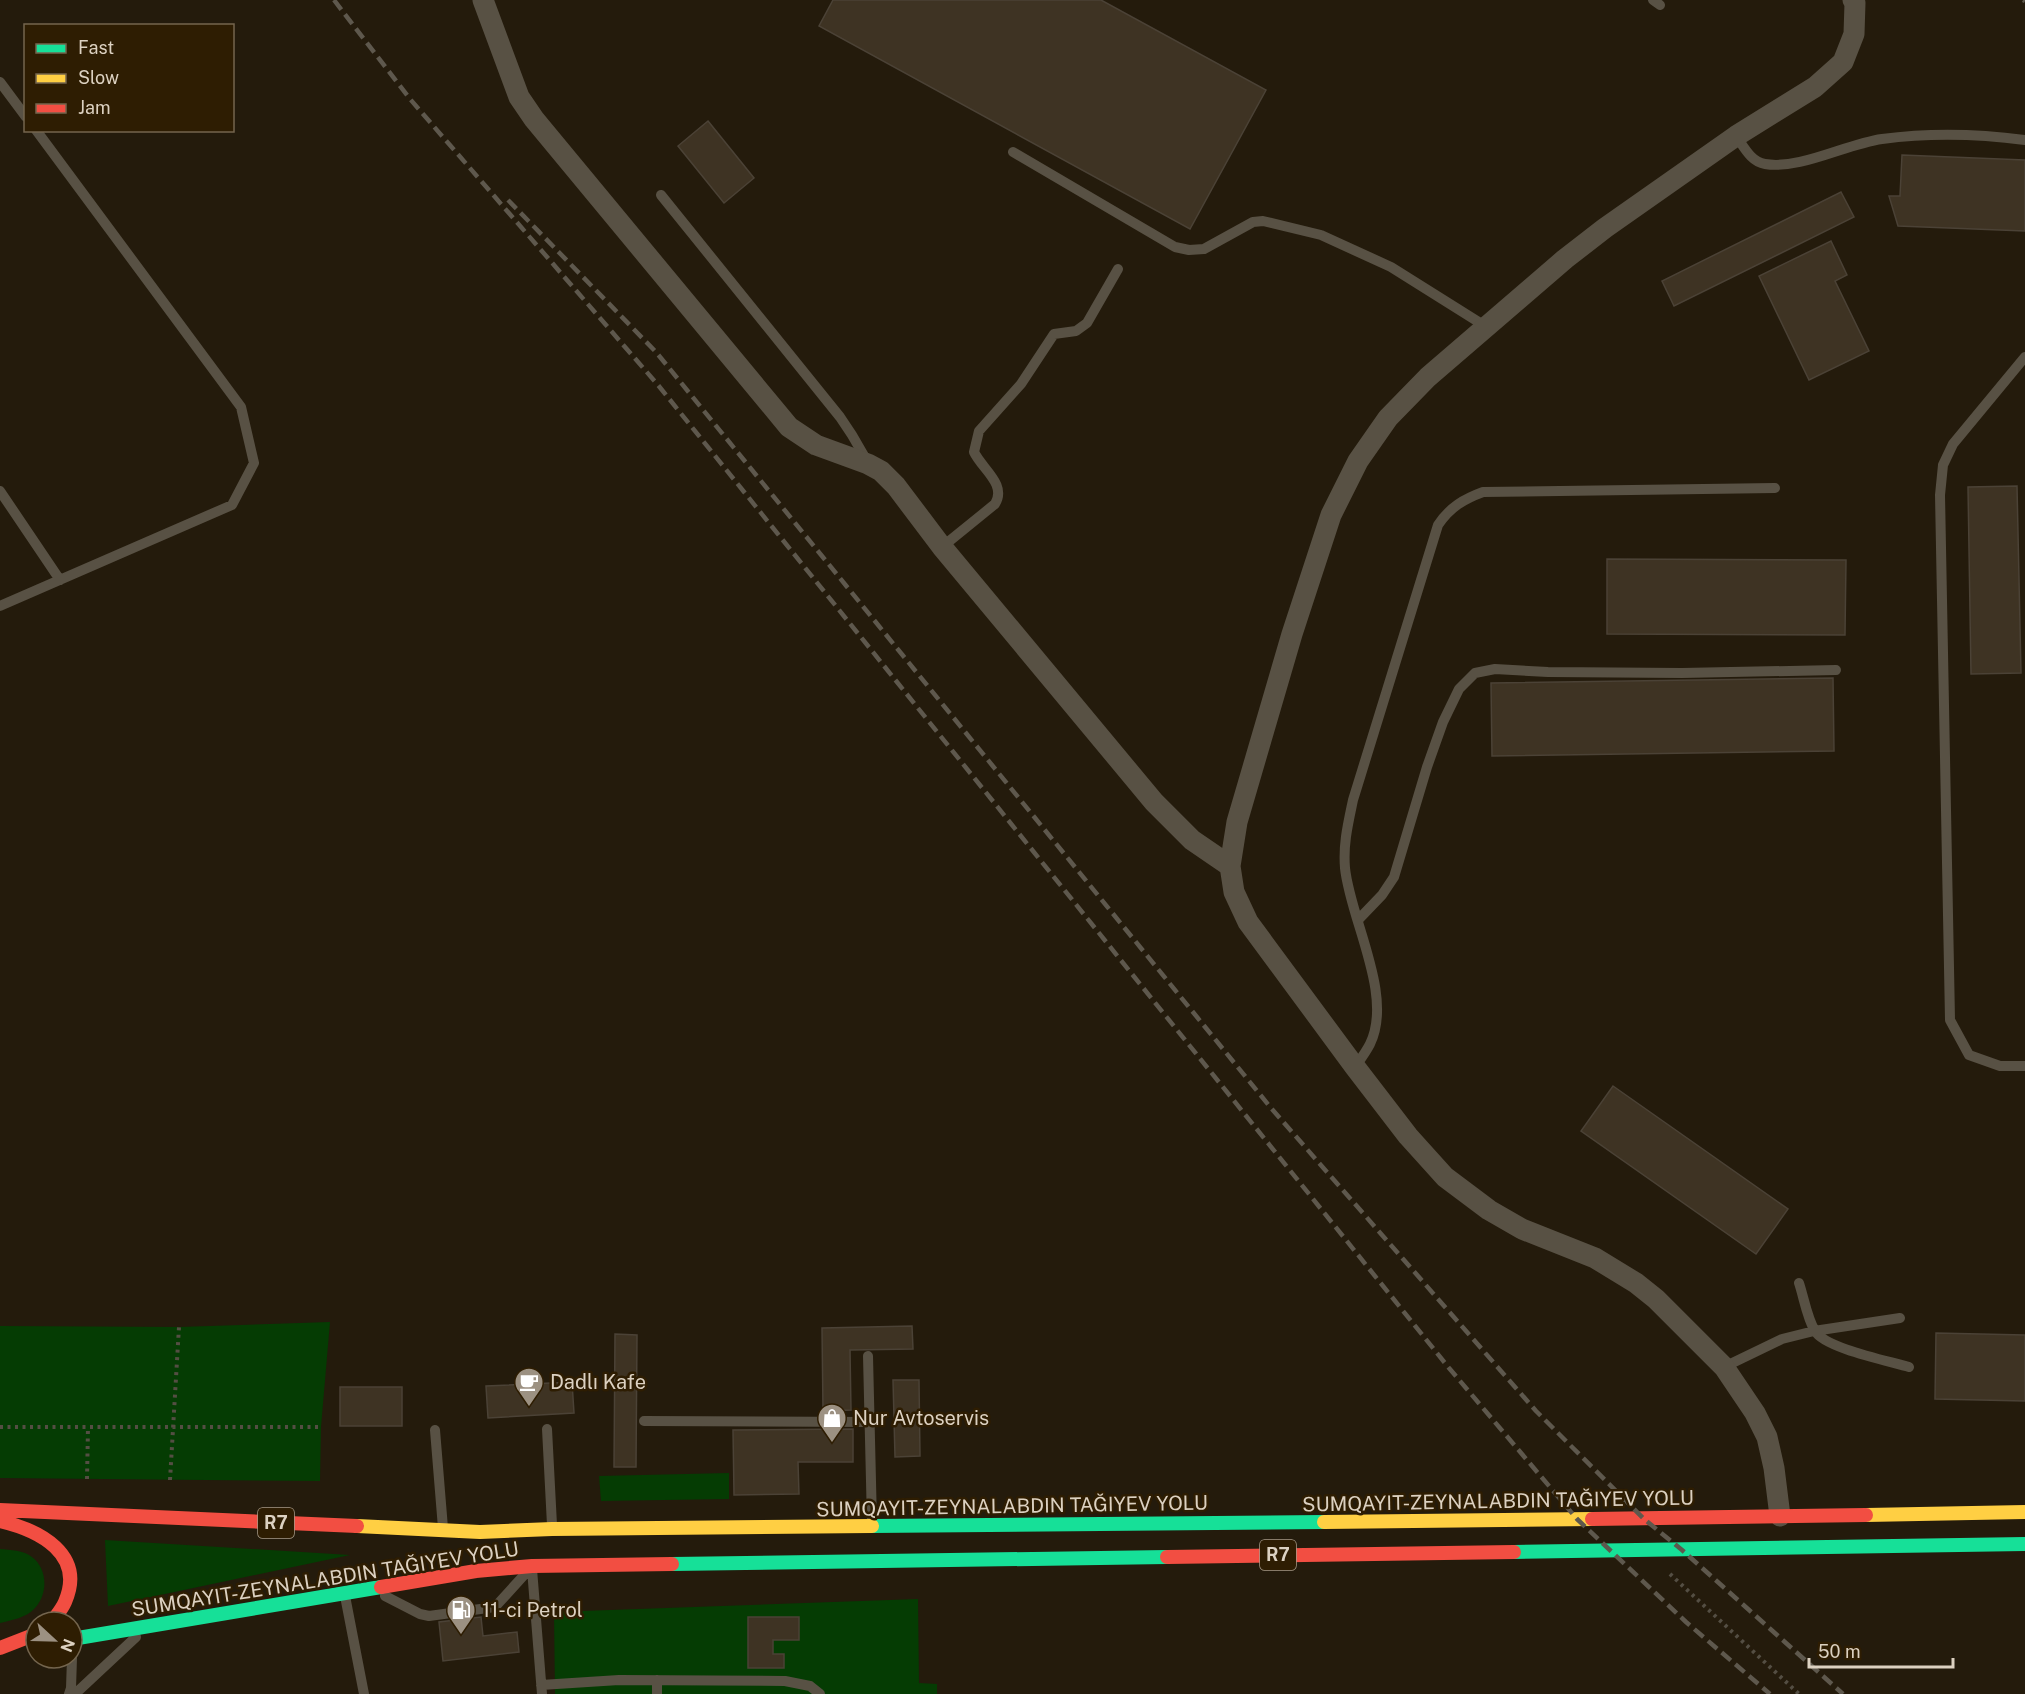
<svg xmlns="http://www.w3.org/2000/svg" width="2025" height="1694" viewBox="0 0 2025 1694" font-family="'Public Sans',sans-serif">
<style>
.green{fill:#053c03}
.building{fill:#3e3323;stroke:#4b4236;stroke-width:1.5}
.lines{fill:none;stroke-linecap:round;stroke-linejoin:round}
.path{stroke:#544e43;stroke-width:4;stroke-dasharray:3 4.5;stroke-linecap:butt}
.lane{stroke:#585144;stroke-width:10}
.street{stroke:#585144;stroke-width:21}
.fast{stroke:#16e098;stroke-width:14}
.slow{stroke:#ffcf43;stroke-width:14}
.jam{stroke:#f24e42;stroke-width:14}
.rail{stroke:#5e584d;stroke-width:4.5;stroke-dasharray:12 6;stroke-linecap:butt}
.labels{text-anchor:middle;stroke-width:5;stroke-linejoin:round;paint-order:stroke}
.shield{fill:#2e1d02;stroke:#a89b88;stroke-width:1.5}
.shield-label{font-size:18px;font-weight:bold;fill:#dcd1c1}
.poi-label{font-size:20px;fill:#dcd1c1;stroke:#2e1d02;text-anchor:start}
.street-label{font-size:20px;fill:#dcd1c1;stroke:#2e1d02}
</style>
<rect width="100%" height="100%" fill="#241b0c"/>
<path class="green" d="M 330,1322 L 321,1427 L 320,1481 L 0,1478 L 0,1326 L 179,1327 Z
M 729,1473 L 729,1499 L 601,1501 L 599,1476 Z
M 105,1540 L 350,1555 L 108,1606 Z
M 0,1549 C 10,1550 24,1550 32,1557 C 48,1569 48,1594 35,1608 C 26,1618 12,1620 0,1623 Z
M 918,1599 L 919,1683 L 937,1684 L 937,1694 L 555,1694 L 554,1612 Z"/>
<path class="building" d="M 833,0 L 1101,0 L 1266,90 L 1190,229 L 819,26 Z
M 708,121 L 754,178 L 724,203 L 678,146 Z
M 1902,155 L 2025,160 L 2025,231 L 1898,226 L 1889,196 L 1900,196 Z
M 1841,192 L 1854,217 L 1674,306 L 1662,281 Z
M 1831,241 L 1847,275 L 1835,281 L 1869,351 L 1809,380 L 1759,276 Z
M 2017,486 L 2021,673 L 1971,674 L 1968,487 Z
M 1607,559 L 1846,560 L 1845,635 L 1607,634 Z
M 1833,678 L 1834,751 L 1492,756 L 1491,683 Z
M 1613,1086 L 1788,1209 L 1756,1254 L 1581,1131 Z
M 912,1326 L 913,1349 L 850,1350 L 851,1410 L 823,1411 L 822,1328 Z
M 1936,1333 L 2025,1335 L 2025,1401 L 1935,1399 Z
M 615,1334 L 637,1335 L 636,1467 L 614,1467 Z
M 893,1380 L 919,1380 L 920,1456 L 895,1457 Z
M 572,1382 L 574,1413 L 488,1418 L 486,1386 Z
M 340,1387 L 402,1387 L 402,1426 L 340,1426 Z
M 853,1429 L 853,1462 L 798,1462 L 799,1494 L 734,1495 L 733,1430 Z
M 481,1617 L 483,1636 L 517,1632 L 519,1652 L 443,1661 L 439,1622 Z
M 748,1617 L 799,1617 L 799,1640 L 773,1640 L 773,1654 L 784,1654 L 784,1668 L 748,1668 Z"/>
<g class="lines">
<path class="path" d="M 0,1427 L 321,1427
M 87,1479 L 88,1427
M 170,1480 L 179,1327
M 1670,1574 L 1799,1694"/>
<path class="lane" d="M 1653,0 L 1660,5
M 0,82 L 26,117
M 1736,136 C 1744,147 1751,162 1765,164 C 1800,170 1846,144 1882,139 C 1928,133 1979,134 2025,140
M 1013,152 L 1175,247 L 1189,250 L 1204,249 L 1253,222 L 1263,221 L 1321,235 L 1391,267 L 1485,326
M 661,195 L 840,417 L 852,435 L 867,461
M 2025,357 L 1953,444 L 1943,465 L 1940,495 L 1950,1020 L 1969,1055 L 2000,1066 L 2025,1066
M 0,491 L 60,580
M 942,547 L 995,504 C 1007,484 982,469 974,452 L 979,431 L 1021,384 L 1054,334 L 1076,331 L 1087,323 L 1118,269
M 0,606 L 232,505 L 254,463 L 241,407 L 36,130
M 1358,920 L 1382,895 L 1394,877 L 1427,767 L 1443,722 L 1459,689 L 1475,673 L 1495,669 L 1548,672 L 1682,673 L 1836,670
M 1355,1067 C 1360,1060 1366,1052 1370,1044 C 1394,995 1350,919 1345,868 C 1343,844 1348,824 1353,800 L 1438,525 C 1450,507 1464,499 1483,492 L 1775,488
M 1799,1283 C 1804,1298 1807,1318 1815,1331 C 1824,1348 1889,1361 1909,1367
M 868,1356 L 872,1523
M 1724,1367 L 1782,1339 L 1814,1331 L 1900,1318
M 644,1421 L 870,1422
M 547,1429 L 552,1525
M 435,1430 L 443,1528
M 532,1569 L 542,1694
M 345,1596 L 364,1694
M 385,1596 L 420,1614 L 429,1616 L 495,1607 L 526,1573
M 657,1680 L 657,1694
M 541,1685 L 619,1680 L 785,1681 L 810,1686 L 820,1694
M 69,1694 L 71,1688 L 72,1658
M 75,1694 L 136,1637"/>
<path class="street" d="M 483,0 L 519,97 L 534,119 L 789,427 L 816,445 L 868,464 L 881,471 L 896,486 L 942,547 L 1154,802 L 1192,840 L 1230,866
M 1780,1516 L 1774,1468 L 1767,1437 L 1755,1413 L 1724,1367 L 1656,1299 L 1636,1283 L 1595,1258 L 1522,1229 L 1489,1210 L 1445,1177 L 1408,1136 L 1355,1067 L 1248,922 L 1234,892 L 1230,866 L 1237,822 L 1292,634 L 1331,515 L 1358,461 L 1388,418 L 1428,377 L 1565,259 L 1605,228 L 1736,136 L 1815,87 L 1843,62 L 1854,34 L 1855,3 L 1853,0"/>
<path class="fast" d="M 872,1526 L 1324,1522
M 1514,1552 L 2025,1544
M 672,1564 L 1167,1557
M 72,1639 L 381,1587"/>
<path class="slow" d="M 1866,1515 L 2025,1512
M 1324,1522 L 1592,1519
M 357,1526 L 480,1532 L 552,1529 L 872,1526"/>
<path class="jam" d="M 0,1510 L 357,1526
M 1592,1519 L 1866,1515
M 0,1521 C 39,1530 86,1554 65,1602 C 62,1609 56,1616 52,1622
M 1167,1557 L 1514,1552
M 381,1587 L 476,1571 L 532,1566 L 672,1564
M 0,1648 L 36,1634"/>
<path class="rail" d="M 334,0 L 410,99 L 658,385 L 1449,1368 L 1577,1519 L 1686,1622 L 1770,1694
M 2023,0 L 2025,1
M 508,200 L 656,352 L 1271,1108 L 1536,1411 L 1644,1519 L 1682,1550 L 1843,1694"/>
</g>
<defs>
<g id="cafe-pin" transform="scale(1.5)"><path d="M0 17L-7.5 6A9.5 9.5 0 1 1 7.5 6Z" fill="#9c9182" stroke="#2e1d02"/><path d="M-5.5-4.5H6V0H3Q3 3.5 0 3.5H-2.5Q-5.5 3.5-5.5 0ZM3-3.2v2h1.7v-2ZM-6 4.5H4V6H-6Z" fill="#fff"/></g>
<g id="shop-pin" transform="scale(1.5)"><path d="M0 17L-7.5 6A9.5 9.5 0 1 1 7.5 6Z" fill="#9c9182" stroke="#2e1d02"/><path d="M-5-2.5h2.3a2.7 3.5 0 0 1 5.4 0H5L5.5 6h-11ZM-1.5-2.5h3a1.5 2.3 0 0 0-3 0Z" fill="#fff"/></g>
<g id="fuel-pin" transform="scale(1.5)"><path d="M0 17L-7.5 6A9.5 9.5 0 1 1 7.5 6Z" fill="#9c9182" stroke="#2e1d02"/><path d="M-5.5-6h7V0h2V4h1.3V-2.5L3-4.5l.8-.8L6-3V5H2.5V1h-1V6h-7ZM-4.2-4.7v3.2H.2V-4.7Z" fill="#fff"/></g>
</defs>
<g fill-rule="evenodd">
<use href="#cafe-pin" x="529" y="1382"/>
<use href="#shop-pin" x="832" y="1418"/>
<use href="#fuel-pin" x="461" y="1610"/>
</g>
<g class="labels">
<g class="shield">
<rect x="258" y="1508" width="36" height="30" rx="4.5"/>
<rect x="1260" y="1540" width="36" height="30" rx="4.5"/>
</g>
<g class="shield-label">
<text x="276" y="1529">R7</text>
<text x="1278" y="1561">R7</text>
</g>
<g class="poi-label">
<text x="550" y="1389">Dadlı Kafe</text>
<text x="853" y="1425">Nur Avtoservis</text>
<text x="482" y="1617">11-ci Petrol</text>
</g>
<g class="street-label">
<text transform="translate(1498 1501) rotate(-1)" y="7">SUMQAYIT-ZEYNALABDIN TAĞIYEV YOLU</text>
<text transform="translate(1012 1506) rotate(-1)" y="7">SUMQAYIT-ZEYNALABDIN TAĞIYEV YOLU</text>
<text transform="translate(325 1579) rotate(-9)" y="7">SUMQAYIT-ZEYNALABDIN TAĞIYEV YOLU</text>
</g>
</g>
<rect x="24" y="24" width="210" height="108" fill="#2e1d02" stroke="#74654e" stroke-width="1.5"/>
<rect x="36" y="44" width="30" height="9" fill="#16e098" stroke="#74654e" stroke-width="1.5"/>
<text x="78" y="54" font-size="18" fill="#dcd1c1">Fast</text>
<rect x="36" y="74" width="30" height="9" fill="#ffcf43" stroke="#74654e" stroke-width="1.5"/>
<text x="78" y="84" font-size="18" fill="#dcd1c1">Slow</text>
<rect x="36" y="104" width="30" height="9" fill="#f24e42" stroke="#74654e" stroke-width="1.5"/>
<text x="78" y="114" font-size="18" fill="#dcd1c1">Jam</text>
<g transform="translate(54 1640) rotate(112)"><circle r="28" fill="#2e1d02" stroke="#74654e" stroke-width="1.5"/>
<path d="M0-4.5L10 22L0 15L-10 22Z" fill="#9c9182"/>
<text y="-9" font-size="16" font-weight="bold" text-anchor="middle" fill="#dcd1c1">N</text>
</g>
<path d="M1809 1658v9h144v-9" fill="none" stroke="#dcd1c1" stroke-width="3"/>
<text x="1818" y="1658" font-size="18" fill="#dcd1c1" stroke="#2e1d02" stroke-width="4.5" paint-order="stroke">50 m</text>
</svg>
